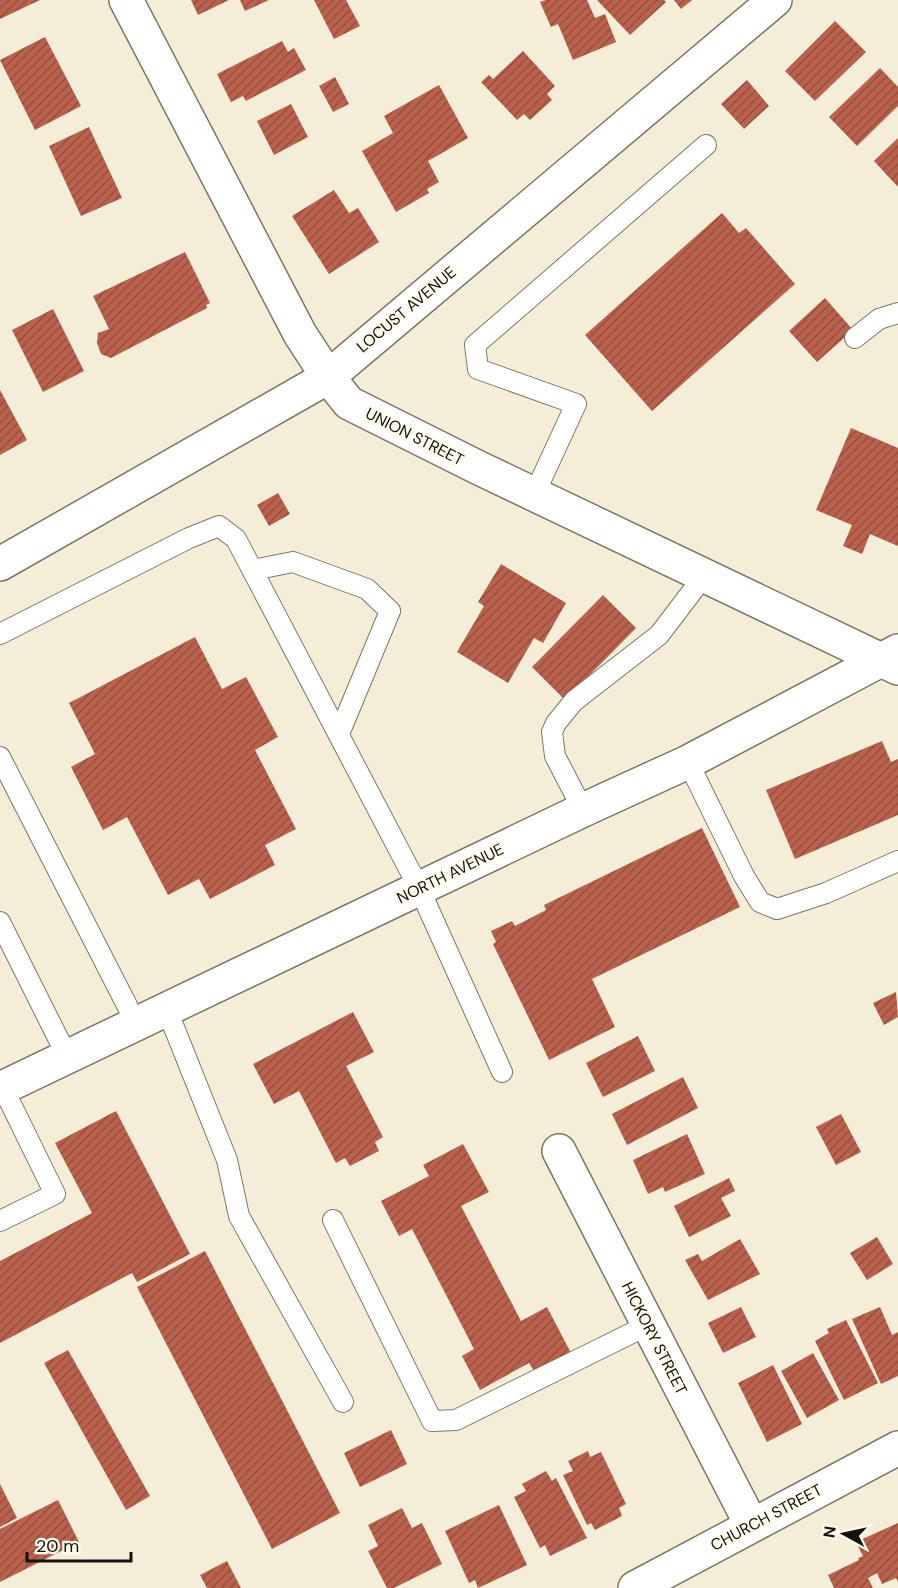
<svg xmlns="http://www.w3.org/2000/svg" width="898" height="1588" viewBox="0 0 898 1588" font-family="'DM Sans',sans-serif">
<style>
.building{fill:url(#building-hatch)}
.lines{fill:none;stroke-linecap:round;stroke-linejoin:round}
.service-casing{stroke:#7c7764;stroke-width:22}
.minor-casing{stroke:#7c7764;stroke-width:36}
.tertiary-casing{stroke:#7c7764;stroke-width:36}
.secondary-casing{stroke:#7c7764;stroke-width:36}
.service{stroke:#fff;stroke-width:20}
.minor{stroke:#fff;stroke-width:33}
.tertiary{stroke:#fff;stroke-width:33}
.secondary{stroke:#fff;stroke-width:33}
.labels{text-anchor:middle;stroke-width:5;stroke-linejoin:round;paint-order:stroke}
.street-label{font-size:16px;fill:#13110a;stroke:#fffcef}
</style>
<defs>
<pattern id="building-hatch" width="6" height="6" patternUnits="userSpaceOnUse" patternTransform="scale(1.5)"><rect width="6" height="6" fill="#ba614d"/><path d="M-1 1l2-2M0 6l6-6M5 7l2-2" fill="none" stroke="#964f3e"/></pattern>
</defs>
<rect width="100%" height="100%" fill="#f4eed9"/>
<path class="building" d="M 0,0 L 40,0 L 0,19 Z
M 191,0 L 229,0 L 198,15 Z
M 240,0 L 269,0 L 245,11 Z
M 314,0 L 346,0 L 360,26 L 334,39 Z
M 546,0 L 587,0 L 595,18 L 605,14 L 616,42 L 573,60 L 558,24 L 551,27 L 540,2 Z
M 597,0 L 664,0 L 666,2 L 630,35 Z
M 674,0 L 692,0 L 681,9 Z
M 835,21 L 866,52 L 815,101 L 785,71 Z
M 45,37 L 81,106 L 35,130 L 0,60 Z
M 282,41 L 288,52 L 294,48 L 306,70 L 246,101 L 243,96 L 231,102 L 217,74 Z
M 523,51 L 555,86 L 547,94 L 552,100 L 530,120 L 524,114 L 517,120 L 481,82 L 489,75 L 493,79 Z
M 880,68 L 898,87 L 898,106 L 857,146 L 829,117 Z
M 335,77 L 349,104 L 333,112 L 319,86 Z
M 747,80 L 769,106 L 744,129 L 721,104 Z
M 439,85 L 468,138 L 428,161 L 439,182 L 427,189 L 429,193 L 396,212 L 362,151 L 393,133 L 384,116 Z
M 291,104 L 308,137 L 274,155 L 257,121 Z
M 89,127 L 122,198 L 81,216 L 49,146 Z
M 898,138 L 898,187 L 874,161 Z
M 334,190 L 349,213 L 358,208 L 379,242 L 329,274 L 292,216 Z
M 722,213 L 739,233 L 746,228 L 795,284 L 652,411 L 585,335 Z
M 185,252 L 210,303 L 206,305 L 207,308 L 111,358 L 101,354 L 97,343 L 98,333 L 109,329 L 93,296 Z
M 825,298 L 853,330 L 817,362 L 789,331 Z
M 53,309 L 84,371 L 43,392 L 12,330 Z
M 0,390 L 27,440 L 0,455 Z
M 851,428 L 898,448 L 898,546 L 870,534 L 862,554 L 843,546 L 852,525 L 816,510 Z
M 278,493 L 290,514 L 269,526 L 257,505 Z
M 501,564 L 566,603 L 543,643 L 534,638 L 508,683 L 457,652 L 484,606 L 478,602 Z
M 603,595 L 636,628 L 565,700 L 532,667 Z
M 195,637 L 222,689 L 246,677 L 278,737 L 255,750 L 296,829 L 265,845 L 275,865 L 210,899 L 199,879 L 168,895 L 127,817 L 103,830 L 71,767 L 95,754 L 69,703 Z
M 882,741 L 891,762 L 898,759 L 898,815 L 795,859 L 766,790 Z
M 702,828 L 740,907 L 592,979 L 615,1027 L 549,1060 L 493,944 L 496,942 L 491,931 L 512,921 L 515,926 L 546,910 L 544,905 Z
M 896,992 L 898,1017 L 884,1025 L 873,1003 Z
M 353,1012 L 374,1052 L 346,1066 L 383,1137 L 375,1142 L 379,1151 L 350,1166 L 345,1158 L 336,1163 L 299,1091 L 274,1104 L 253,1064 Z
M 638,1036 L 655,1071 L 603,1097 L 586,1063 Z
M 683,1077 L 698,1108 L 627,1145 L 612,1114 Z
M 116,1111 L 190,1254 L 137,1282 L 132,1273 L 0,1343 L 0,1261 L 92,1213 L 55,1143 Z
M 841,1114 L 861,1152 L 836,1165 L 816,1127 Z
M 687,1134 L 705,1174 L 665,1192 L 663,1187 L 648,1194 L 633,1160 Z
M 463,1144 L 489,1192 L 461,1206 L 521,1321 L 547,1307 L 572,1355 L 536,1374 L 529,1363 L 480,1390 L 462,1356 L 474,1349 L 412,1229 L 399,1236 L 381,1201 L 429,1176 L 423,1165 Z
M 729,1178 L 735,1191 L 721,1198 L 731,1216 L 689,1237 L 674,1206 Z
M 877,1237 L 893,1264 L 867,1280 L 850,1253 Z
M 740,1239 L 760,1274 L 708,1300 L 685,1260 L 698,1254 L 702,1261 Z
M 205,1251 L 340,1513 L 272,1549 L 137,1287 Z
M 741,1307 L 756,1337 L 723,1353 L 708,1323 Z
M 880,1307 L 892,1335 L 898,1332 L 898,1376 L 881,1384 L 852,1319 Z
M 846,1320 L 878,1383 L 844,1400 L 815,1341 L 829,1333 L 827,1329 Z
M 68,1350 L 150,1496 L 126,1510 L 44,1363 Z
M 813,1353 L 839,1400 L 807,1418 L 781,1371 Z
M 773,1365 L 802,1424 L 767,1442 L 738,1383 Z
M 391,1430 L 407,1464 L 360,1487 L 344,1453 Z
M 588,1451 L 590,1457 L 601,1452 L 626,1504 L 619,1508 L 622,1516 L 595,1530 L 591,1523 L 587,1525 L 563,1475 L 573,1471 L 568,1461 Z
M 546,1471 L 552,1481 L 556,1478 L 587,1538 L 550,1556 L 545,1545 L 540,1548 L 514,1497 L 526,1491 L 522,1484 Z
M 0,1484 L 17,1518 L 0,1527 Z
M 58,1500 L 79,1542 L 0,1582 L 0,1529 Z
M 499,1505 L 527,1565 L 478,1588 L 475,1580 L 469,1583 L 445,1531 Z
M 402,1508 L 412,1528 L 422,1523 L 442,1564 L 394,1588 L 387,1588 L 368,1551 L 378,1546 L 368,1525 Z
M 898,1523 L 898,1582 L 896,1578 L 882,1584 L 877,1573 L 868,1578 L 873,1588 L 834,1588 L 828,1575 L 859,1560 L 868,1577 L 858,1558 L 863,1556 L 856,1542 Z
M 227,1561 L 241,1588 L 207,1588 L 200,1575 Z"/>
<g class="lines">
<g class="service-casing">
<path id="service" d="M 855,338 L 879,319 L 898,313
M 534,495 L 576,404 L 478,369 L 475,345 L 706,145
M 253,570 L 293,562 L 367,589 L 390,611 L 339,734
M 0,634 L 189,538 L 219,526 L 236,539 L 419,888 L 502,1072
M 0,757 L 137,1025
M 688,762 L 744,876 L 760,902 L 777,909 L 826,893 L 898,861
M 583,810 L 555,756 L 552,732 L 556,723 L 574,701 L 659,635 L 704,576
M 0,922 L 68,1058
M 167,1010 L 227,1160 L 239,1216 L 343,1402
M 333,1220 L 432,1421 L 456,1420 L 648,1325
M 0,1221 L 55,1194 L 3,1088"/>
</g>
<g class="minor-casing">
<path id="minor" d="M 559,1151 L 751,1524"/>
</g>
<g class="tertiary-casing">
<path id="tertiary" d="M 126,0 L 300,334 L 328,377 L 349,403 L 479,468 L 898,668
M 0,564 L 328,377 L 775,0
M 635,1588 L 898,1448"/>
</g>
<g class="secondary-casing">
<path id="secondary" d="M 0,1089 L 583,810 L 688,762 L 898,651"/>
</g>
<use href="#service" class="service"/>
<use href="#minor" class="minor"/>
<use href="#tertiary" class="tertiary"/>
<use href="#secondary" class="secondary"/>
</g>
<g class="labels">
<g class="street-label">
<text transform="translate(406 309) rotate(-40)" y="6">LOCUST AVENUE</text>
<text transform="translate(415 436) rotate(27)" y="6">UNION STREET</text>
<text transform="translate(450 873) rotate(-26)" y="6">NORTH AVENUE</text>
<text transform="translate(655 1338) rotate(63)" y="6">HICKORY STREET</text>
<text transform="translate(766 1517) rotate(-28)" y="6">CHURCH STREET</text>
</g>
</g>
<g transform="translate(844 1534) rotate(278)" stroke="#fffcef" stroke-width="4.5" paint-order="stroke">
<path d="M0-4.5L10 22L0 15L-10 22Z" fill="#13110a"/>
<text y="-9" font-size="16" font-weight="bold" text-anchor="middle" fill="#13110a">N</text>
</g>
<path d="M27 1552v9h104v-9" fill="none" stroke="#13110a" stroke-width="3"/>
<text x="36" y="1552" font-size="18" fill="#13110a" stroke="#fffcef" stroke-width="4.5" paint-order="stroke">20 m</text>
</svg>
